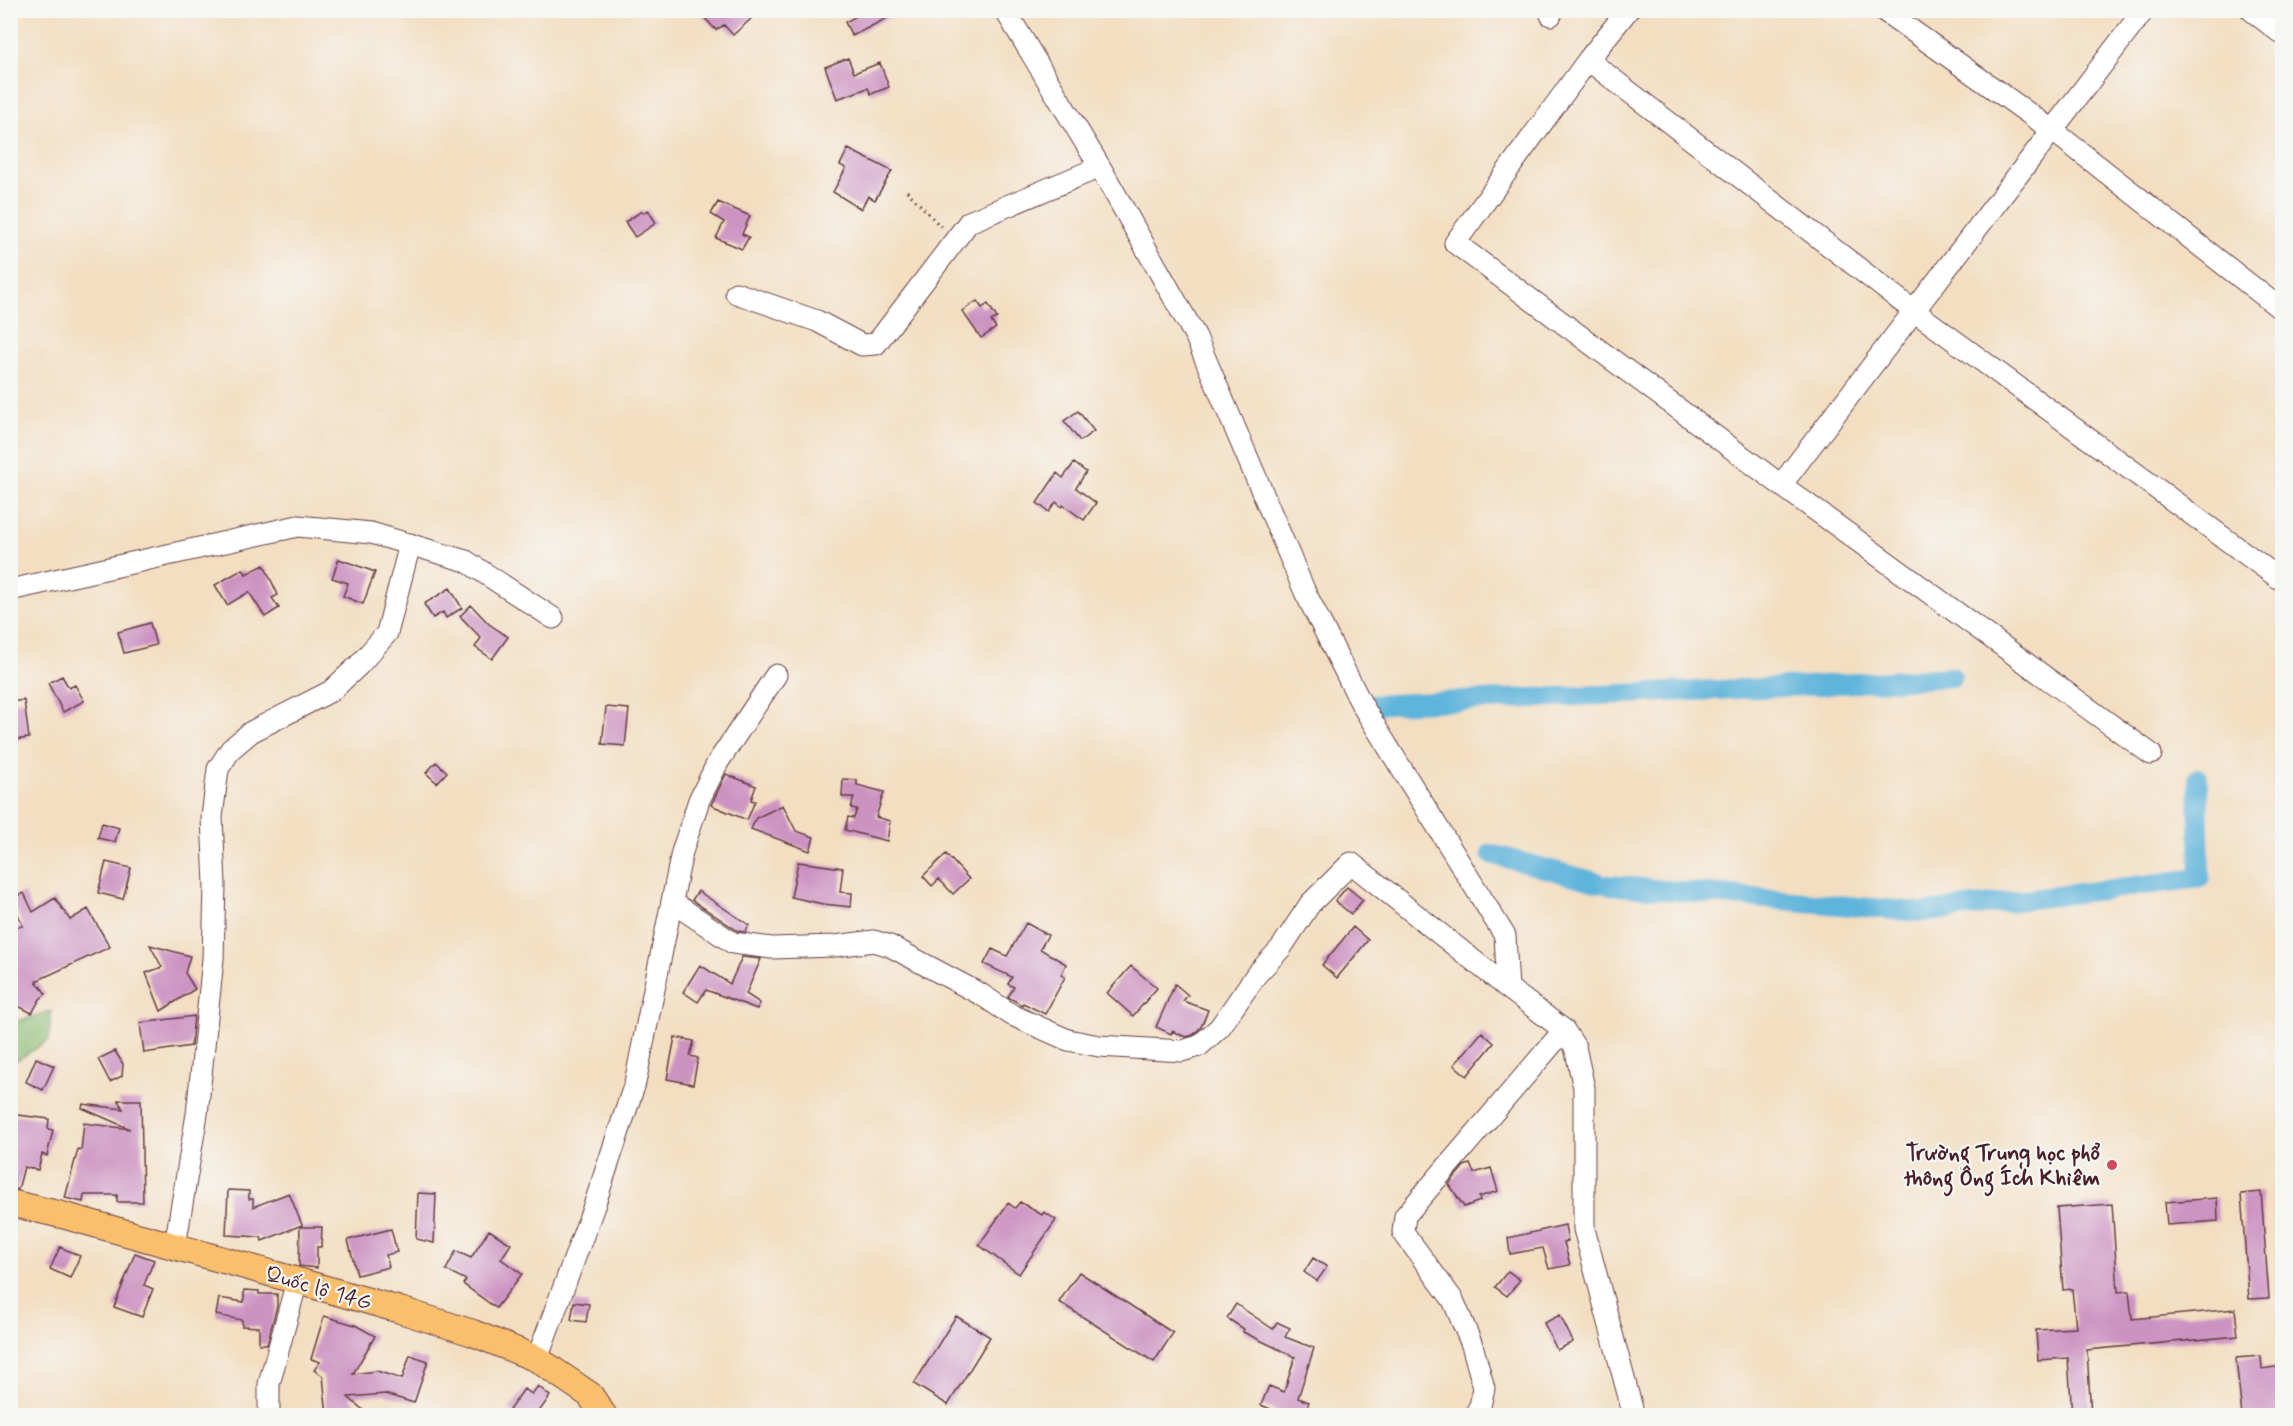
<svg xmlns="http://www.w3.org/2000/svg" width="2293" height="1426" viewBox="0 0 2293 1426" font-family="Mynerve,sans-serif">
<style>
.forest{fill:#8bba72;stroke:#6a6c4e;stroke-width:1.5}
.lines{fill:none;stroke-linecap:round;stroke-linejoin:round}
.canal{stroke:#5eb4db;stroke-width:20}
.building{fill:#cc93c2}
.minor-casing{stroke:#633c42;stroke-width:23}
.major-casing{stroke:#633c42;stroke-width:28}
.path{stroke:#633c42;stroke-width:3;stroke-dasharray:1.5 4.5;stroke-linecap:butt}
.minor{stroke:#fff;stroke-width:21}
.major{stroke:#f9bf6d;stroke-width:26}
.poi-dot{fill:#d1495b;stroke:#f6f6f2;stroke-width:2}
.labels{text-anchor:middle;stroke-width:4.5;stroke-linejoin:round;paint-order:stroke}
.poi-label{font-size:22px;font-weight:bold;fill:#4a1f2b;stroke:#f6f6f2;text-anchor:end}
.street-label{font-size:22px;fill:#4a1f2b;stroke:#f6f6f2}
</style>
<rect width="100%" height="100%" fill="#f6f6f2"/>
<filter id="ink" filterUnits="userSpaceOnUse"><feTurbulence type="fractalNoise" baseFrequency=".0167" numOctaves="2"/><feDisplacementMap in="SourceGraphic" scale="12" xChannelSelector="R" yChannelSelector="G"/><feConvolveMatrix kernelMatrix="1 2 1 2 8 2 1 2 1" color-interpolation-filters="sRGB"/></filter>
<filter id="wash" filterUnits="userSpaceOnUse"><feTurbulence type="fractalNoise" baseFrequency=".008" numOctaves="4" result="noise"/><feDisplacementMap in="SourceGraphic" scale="24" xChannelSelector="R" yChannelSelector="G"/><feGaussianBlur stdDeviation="1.35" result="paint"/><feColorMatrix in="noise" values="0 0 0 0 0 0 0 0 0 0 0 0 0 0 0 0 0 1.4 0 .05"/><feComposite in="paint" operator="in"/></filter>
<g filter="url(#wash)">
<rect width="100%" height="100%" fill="#f3dec1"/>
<path class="forest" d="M 51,1011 L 49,1040 L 11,1064 L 11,1023 Z"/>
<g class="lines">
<path class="canal" d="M 1367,705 L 1806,686 L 1952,677
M 1491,854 L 1600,883
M 1608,885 L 1918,912
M 1927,912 L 2200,878 L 2198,778"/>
</g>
<g id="blocks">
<path class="building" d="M 697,10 L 744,10 L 752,18 L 733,35 L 724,25 L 716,30 Z
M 868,10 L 903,10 L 852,36 L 845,22 Z
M 848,58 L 854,73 L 880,63 L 889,87 L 871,94 L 868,88 L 837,99 L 825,67 Z
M 848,149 L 892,171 L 875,200 L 868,196 L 861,209 L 833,192 L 846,168 L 840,165 Z
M 718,202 L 750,216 L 742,234 L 749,237 L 742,249 L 716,238 L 724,222 L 711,214 Z
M 648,210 L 656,223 L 635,237 L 625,222 L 642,211 L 643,213 Z
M 977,301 L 982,308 L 988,304 L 997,318 L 991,321 L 996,328 L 981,338 L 962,311 Z
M 1078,411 L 1094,431 L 1080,441 L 1064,421 Z
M 1074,463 L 1086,472 L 1076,488 L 1096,503 L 1084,520 L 1063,505 L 1062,507 L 1056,502 L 1049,512 L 1037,503 L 1057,473 L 1063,478 Z
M 339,559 L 375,572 L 363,604 L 343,596 L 348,583 L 332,578 Z
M 264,565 L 278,595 L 272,598 L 279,608 L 265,617 L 249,592 L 227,605 L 215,585 L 243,569 L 246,574 Z
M 450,588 L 462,608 L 446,618 L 443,612 L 433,618 L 424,604 Z
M 471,605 L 489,624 L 508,637 L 492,659 L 475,647 L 481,638 L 460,616 Z
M 150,623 L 156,645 L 124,653 L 118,632 Z
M 62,676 L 69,688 L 75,685 L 84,701 L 63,712 L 48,683 Z
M 24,700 L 29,738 L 14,740 L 10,702 Z
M 606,707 L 629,709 L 625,746 L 602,744 Z
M 436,762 L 447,772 L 437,783 L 426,773 Z
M 726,774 L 756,786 L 751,800 L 755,801 L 747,820 L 711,805 Z
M 843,779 L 857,780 L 857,785 L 884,792 L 876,817 L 890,821 L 887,841 L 845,830 L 848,817 L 854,818 L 857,809 L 851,808 L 854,797 L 842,797 Z
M 783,805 L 796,831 L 814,837 L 810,851 L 751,829 L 756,818 Z
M 102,823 L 119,828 L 115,842 L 98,838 Z
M 946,854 L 969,879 L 953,894 L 939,879 L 932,886 L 923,876 Z
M 106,862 L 131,868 L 123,899 L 98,893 Z
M 798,862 L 843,868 L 840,892 L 852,893 L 851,907 L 823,904 L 791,897 Z
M 1347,887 L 1363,900 L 1351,914 L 1335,901 Z
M 698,891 L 749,925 L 745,932 L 738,931 L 692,900 Z
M 24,893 L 33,912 L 55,898 L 70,920 L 88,909 L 110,947 L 36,981 L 46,994 L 40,999 L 32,1013 L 10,1002 L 10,928 L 23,926 L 11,898 Z
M 1026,923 L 1048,935 L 1040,949 L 1066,964 L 1061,975 L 1065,977 L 1045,1014 L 1023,1003 L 1022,1005 L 1008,997 L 1014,987 L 1008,984 L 1012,977 L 984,964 L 992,949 L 1007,956 Z
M 1353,927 L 1368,940 L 1337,978 L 1322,965 Z
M 150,945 L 190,956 L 185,973 L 195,989 L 161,1011 L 146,973 L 162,967 Z
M 742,957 L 761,959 L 746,994 L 760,1003 L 757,1009 L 706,990 L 698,1002 L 683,992 L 700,965 L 730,984 Z
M 1131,966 L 1157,988 L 1133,1016 L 1107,993 Z
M 1175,984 L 1188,995 L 1183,1001 L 1208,1010 L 1201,1027 L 1193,1035 L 1186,1037 L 1172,1031 L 1171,1034 L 1156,1027 Z
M 194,1016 L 191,1046 L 144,1053 L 140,1023 Z
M 1482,1032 L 1494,1043 L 1467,1076 L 1454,1065 Z
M 675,1037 L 694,1041 L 690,1056 L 698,1058 L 693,1084 L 667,1079 Z
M 115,1051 L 123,1064 L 122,1076 L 110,1082 L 98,1059 Z
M 36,1058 L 54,1066 L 43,1090 L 26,1082 Z
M 118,1100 L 141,1100 L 143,1202 L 117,1202 L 117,1195 L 84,1195 L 83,1202 L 65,1198 L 78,1149 L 81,1150 L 84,1123 L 130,1129 L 82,1108 L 83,1104 L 123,1109 Z
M 10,1114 L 49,1119 L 48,1129 L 53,1130 L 47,1156 L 42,1154 L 38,1170 L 24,1167 L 18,1190 L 10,1188 Z
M 1470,1164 L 1474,1173 L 1491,1168 L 1498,1191 L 1479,1197 L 1480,1201 L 1464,1207 L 1449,1184 L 1464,1166 Z
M 228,1190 L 249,1191 L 249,1199 L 253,1199 L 253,1207 L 289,1193 L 302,1225 L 262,1241 L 261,1237 L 226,1235 Z
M 2261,1192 L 2269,1298 L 2249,1299 L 2241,1194 Z
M 418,1193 L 436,1194 L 434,1243 L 416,1239 Z
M 2217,1198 L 2218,1221 L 2167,1225 L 2165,1202 Z
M 1020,1202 L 1042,1215 L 1044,1212 L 1056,1220 L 1019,1274 L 979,1245 L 1008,1203 L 1015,1208 Z
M 2112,1204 L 2118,1292 L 2129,1291 L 2132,1319 L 2235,1309 L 2238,1336 L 2087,1350 L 2091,1416 L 2072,1416 L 2068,1358 L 2038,1360 L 2036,1330 L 2076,1328 L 2072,1289 L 2063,1290 L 2057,1208 Z
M 1565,1225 L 1568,1241 L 1564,1242 L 1570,1265 L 1549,1269 L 1543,1248 L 1510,1254 L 1508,1238 Z
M 300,1227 L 322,1227 L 321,1247 L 317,1247 L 317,1268 L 299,1266 Z
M 391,1229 L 397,1252 L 386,1255 L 389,1267 L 357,1275 L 348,1240 Z
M 489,1230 L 511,1244 L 501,1259 L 522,1274 L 496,1308 L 463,1284 L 466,1280 L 446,1270 L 456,1251 L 471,1258 Z
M 60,1247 L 80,1256 L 70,1278 L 50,1269 Z
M 135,1253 L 154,1260 L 144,1285 L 153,1289 L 142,1317 L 114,1307 Z
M 1313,1258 L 1327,1267 L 1317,1281 L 1304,1272 Z
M 1508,1271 L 1520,1280 L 1507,1296 L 1495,1287 Z
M 1079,1272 L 1173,1333 L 1154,1362 L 1059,1302 Z
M 244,1290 L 259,1291 L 259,1294 L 277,1294 L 277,1306 L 267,1344 L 259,1344 L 259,1327 L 242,1326 L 242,1320 L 216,1315 L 219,1298 L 244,1302 Z
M 574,1302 L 589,1304 L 586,1322 L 571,1320 Z
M 1236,1304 L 1273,1329 L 1277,1322 L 1290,1328 L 1285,1337 L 1314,1348 L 1298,1398 L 1309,1402 L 1303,1416 L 1287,1416 L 1261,1405 L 1269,1386 L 1284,1392 L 1295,1357 L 1243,1332 L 1244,1329 L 1227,1318 Z
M 1560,1315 L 1573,1342 L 1557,1350 L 1544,1323 Z
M 324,1316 L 355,1325 L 375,1336 L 353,1374 L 377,1371 L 402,1379 L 410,1355 L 428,1361 L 414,1403 L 385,1394 L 348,1397 L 370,1416 L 327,1416 L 323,1376 L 314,1370 L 320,1362 L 311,1359 Z
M 956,1316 L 990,1337 L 948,1405 L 914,1384 Z
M 2261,1356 L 2262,1369 L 2281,1366 L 2283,1416 L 2242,1416 L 2236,1358 Z
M 538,1386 L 550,1396 L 536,1416 L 517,1416 L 509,1410 L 524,1389 L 532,1394 Z"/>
</g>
</g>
<g filter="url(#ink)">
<use href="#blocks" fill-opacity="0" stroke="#633c42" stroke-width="1.5"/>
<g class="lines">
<g class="minor-casing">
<path id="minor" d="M 1005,10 L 1100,167 L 1196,337 L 1305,592 L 1362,705 L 1505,936 L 1508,988 L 1564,1030 L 1575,1047 L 1584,1088 L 1584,1229 L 1634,1416
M 1628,10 L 1588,60 L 1455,243 L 1781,485 L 2151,754
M 1883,10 L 2052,130 L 2282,310
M 2251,10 L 2282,34
M 1551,15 L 1552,10
M 1588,60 L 1914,311 L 2280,579
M 736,293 L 817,321 L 862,345 L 876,344 L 969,222 L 1100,167
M 1781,485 L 2144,10
M 10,590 L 298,526 L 371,533 L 466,561 L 553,618
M 672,902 L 733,943 L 772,948 L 835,946 L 874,941 L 890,946 L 982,995 L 1012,1015 L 1068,1040 L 1099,1046 L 1182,1051 L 1199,1046 L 1220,1027 L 1256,975 L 1281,948 L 1310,904 L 1351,863 L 1508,988
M 175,1246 L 197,1114 L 213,959 L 215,885 L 212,817 L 218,769 L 231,749 L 251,732 L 331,691 L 359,665 L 387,633 L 410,544
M 537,1359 L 594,1206 L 635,1083 L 682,852 L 699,800 L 718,762 L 776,675
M 269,1416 L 269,1384 L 297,1281
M 1474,1416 L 1480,1406 L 1484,1388 L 1472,1345 L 1453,1300 L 1403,1232 L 1405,1216 L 1564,1030"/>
</g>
<g class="major-casing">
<path id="major" d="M 10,1203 L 62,1215 L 252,1268 L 400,1310 L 473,1333 L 537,1359 L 590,1395 L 604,1416"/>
</g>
<path class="path" d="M 907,191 L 941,227"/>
<use href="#minor" class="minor"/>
<use href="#major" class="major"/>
</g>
</g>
<circle class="poi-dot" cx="2112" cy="1165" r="6"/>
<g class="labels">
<g class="poi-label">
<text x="2100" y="1160">Trường Trung học phổ<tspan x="2100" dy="25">thông Ông Ích Khiêm</tspan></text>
</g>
<g class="street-label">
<text transform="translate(319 1287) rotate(16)" y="8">Quốc lộ 14G</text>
</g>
</g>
<rect width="2293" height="1426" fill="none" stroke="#f6f6f2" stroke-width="36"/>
</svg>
